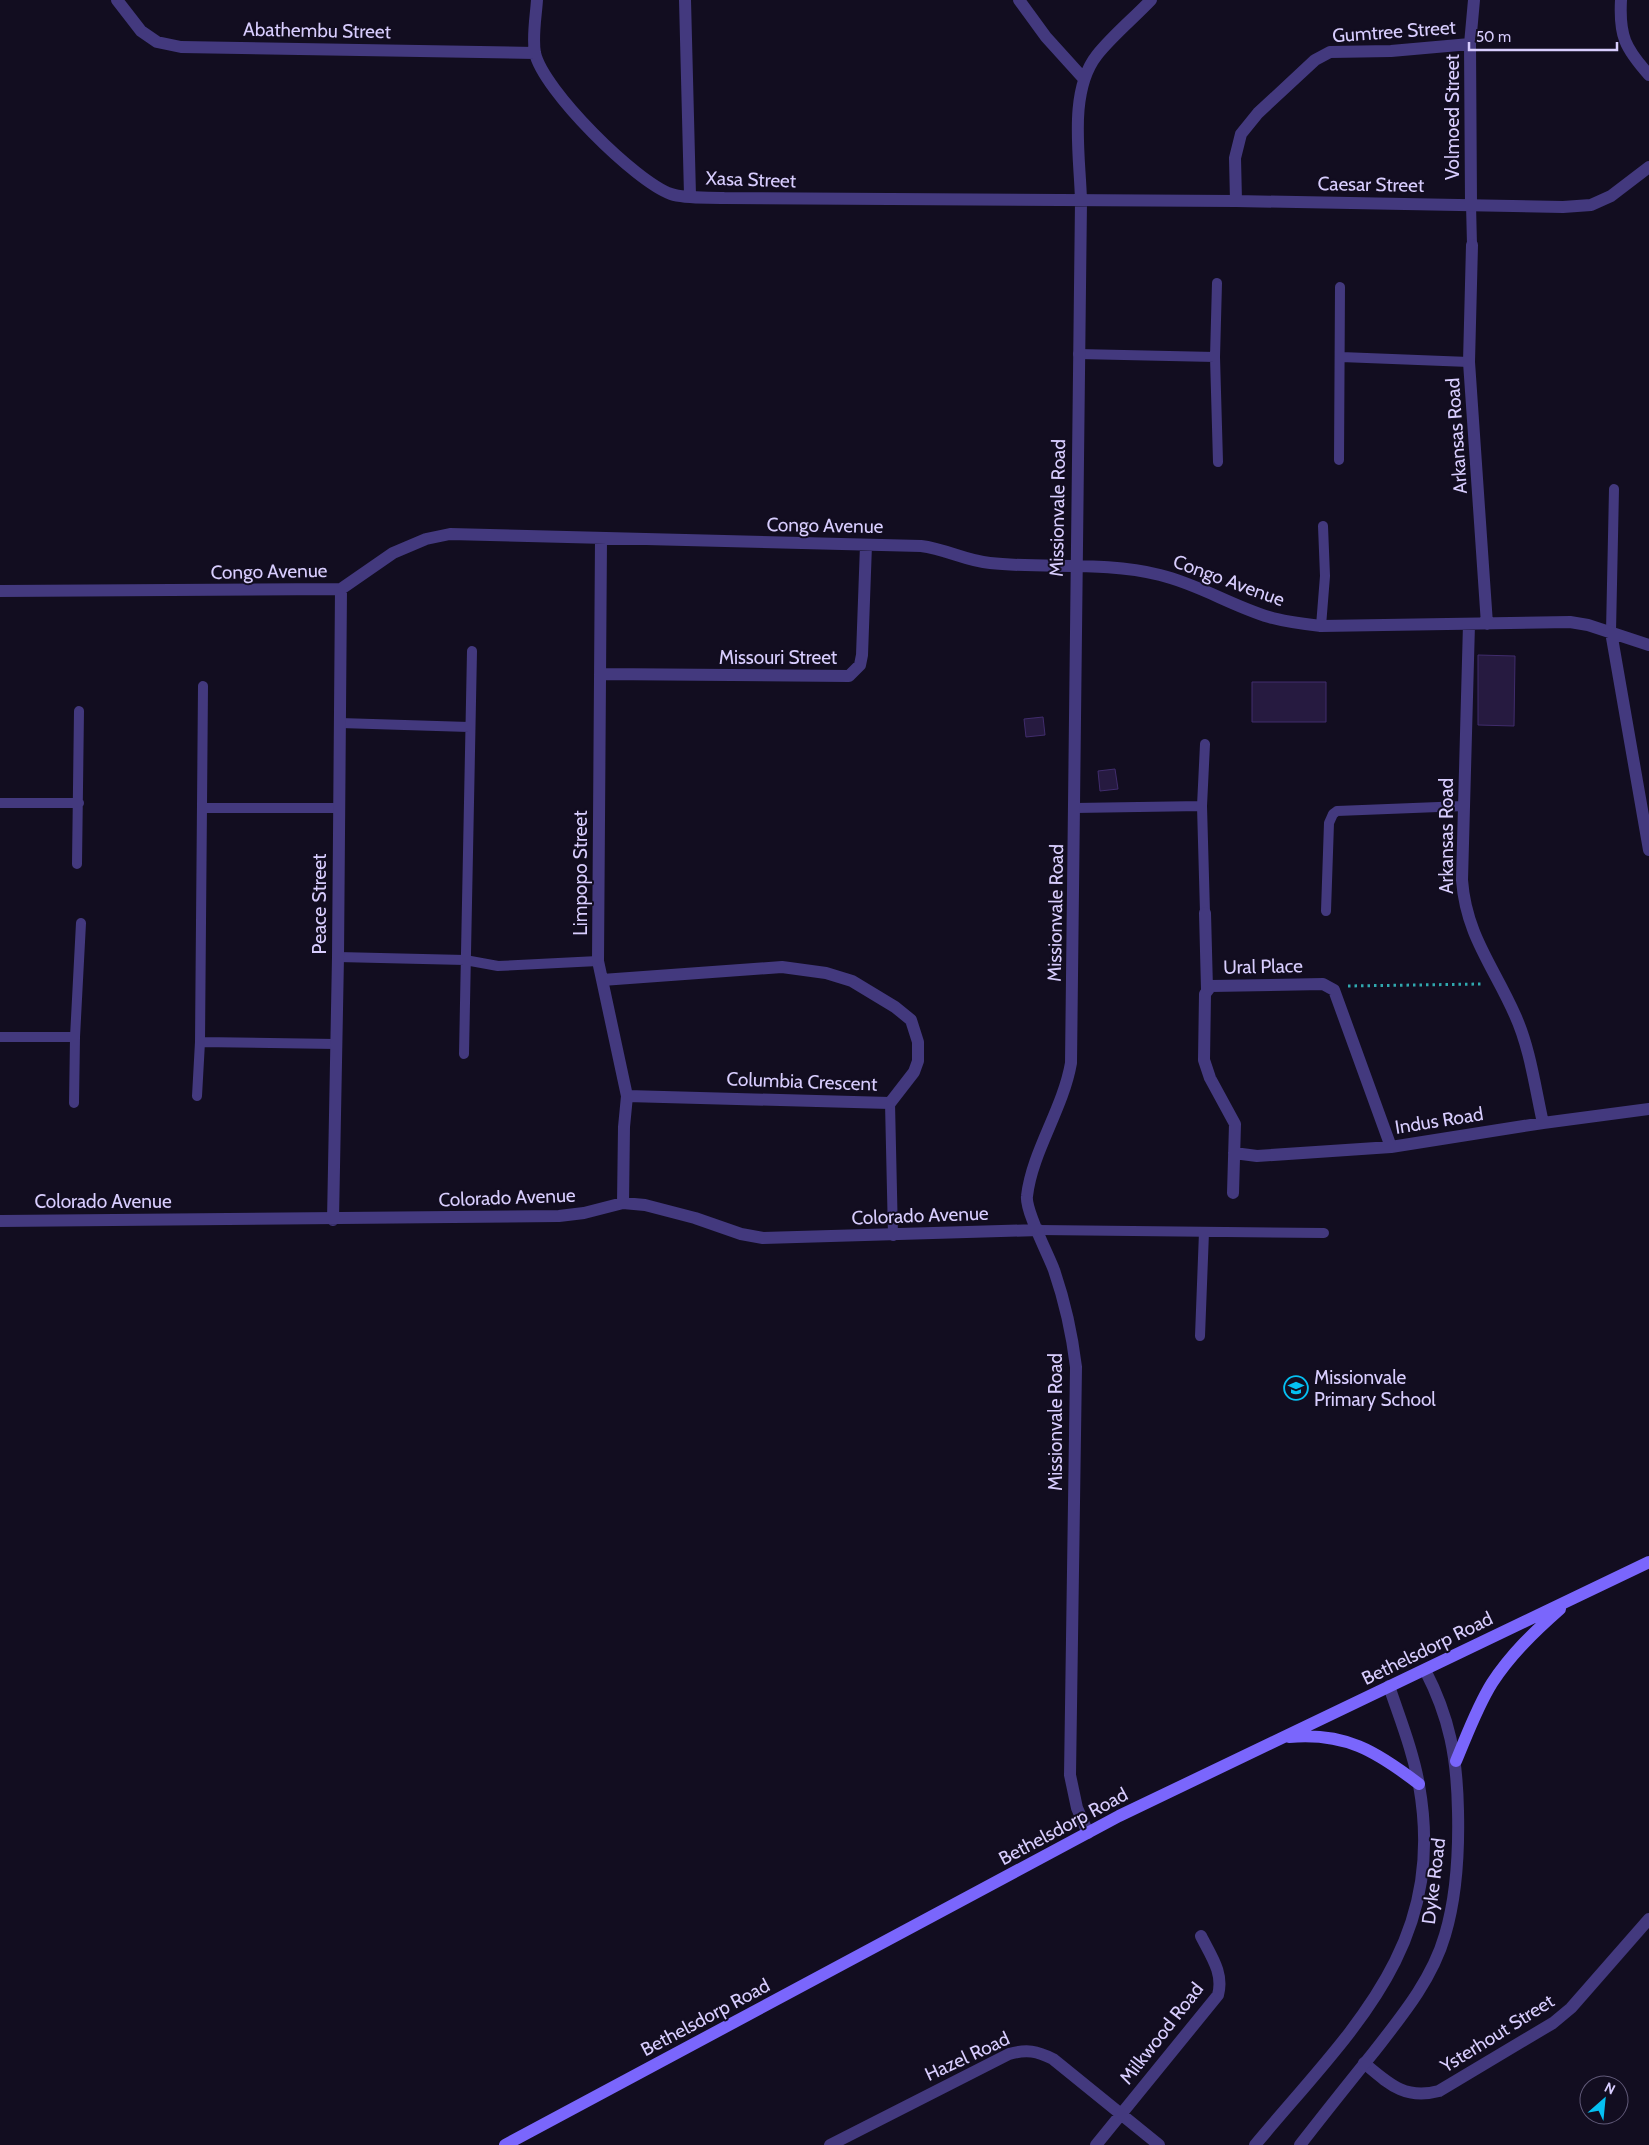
<svg xmlns="http://www.w3.org/2000/svg" width="1649" height="2145" viewBox="0 0 1649 2145" font-family="Cabin,sans-serif">
<style>
.building{fill:#261a40;stroke:#402c6c}
.lines{fill:none;stroke-linecap:round;stroke-linejoin:round}
.path{stroke:#30a9af;stroke-width:3;stroke-dasharray:2.5 4;stroke-linecap:butt}
.service{stroke:#43397e;stroke-width:10}
.minor{stroke:#43397e;stroke-width:12}
.tertiary{stroke:#43397e;stroke-width:12}
.secondary{stroke:#7a66fc;stroke-width:12}
.labels{text-anchor:middle;stroke-width:4;stroke-linejoin:round;paint-order:stroke}
.street-label{font-size:19px;fill:#d8cdfe;stroke:#120d20}
.poi-label{font-size:19px;fill:#d8cdfe;stroke:#120d20;text-anchor:start}
</style>
<rect width="100%" height="100%" fill="#120d20"/>
<path class="building" d="M 1478,655 L 1515,656 L 1514,726 L 1478,725 Z
M 1252,682 L 1326,682 L 1326,722 L 1252,722 Z
M 1043,717 L 1045,735 L 1026,737 L 1024,719 Z
M 1115,769 L 1118,789 L 1100,791 L 1098,771 Z"/>
<g class="lines">
<path class="path" d="M 1348,986 L 1482,984"/>
<path class="service" d="M 1471,204 L 1472,245
M 1217,283 L 1215,357 L 1218,462
M 1078,354 L 1215,357
M 1341,357 L 1469,362
M 1339,460 L 1340,287
M 1321,626 L 1325,576 L 1323,526
M 1611,632 L 1614,489
M 340,723 L 469,727
M 0,803 L 79,803
M 203,808 L 338,808
M 1075,808 L 1202,806
M 77,864 L 79,711
M 1326,911 L 1329,823 L 1333,814 L 1337,811 L 1464,806
M 1205,913 L 1202,806 L 1205,744
M 338,957 L 465,960 L 498,966 L 598,961
M 0,1037 L 75,1037
M 200,1042 L 336,1044
M 464,1054 L 472,651
M 197,1096 L 200,1042 L 203,686
M 74,1103 L 75,1037 L 81,923
M 890,1103 L 893,1236
M 1039,1230 L 1324,1233
M 1200,1336 L 1204,1232"/>
<path class="minor" d="M 117,0 L 141,31 L 157,42 L 181,47 L 535,53
M 537,0 C 536,16 532,37 535,53 C 543,90 636,182 671,194 C 686,199 708,197 724,198 L 1236,201 L 1563,207 L 1591,205 L 1611,196 L 1649,167
M 685,0 L 690,195
M 1019,0 L 1046,37 L 1084,79
M 1621,0 C 1619,36 1625,48 1649,75
M 1236,201 L 1235,158 L 1241,134 L 1258,113 L 1315,60 L 1330,52 L 1391,51 L 1470,44
M 1471,204 L 1470,44 L 1474,0
M 1472,245 L 1469,362 L 1487,624
M 601,539 L 598,961 L 627,1096 L 624,1127 L 623,1203
M 0,591 L 341,589 L 393,553 L 426,539 L 450,534 L 921,546 C 946,549 966,561 990,563 C 1046,569 1104,561 1160,575 C 1198,584 1232,606 1269,617 C 1286,622 1304,624 1321,626 L 1570,622 L 1588,625 L 1649,645
M 1469,624 L 1462,880 C 1466,935 1494,967 1515,1015 C 1530,1048 1535,1087 1543,1123
M 1611,632 L 1649,850
M 600,674 L 849,676 L 860,665 L 862,655 L 866,545
M 1205,913 L 1207,989
M 602,980 L 782,967 L 826,973 L 852,981 L 895,1007 L 911,1020 L 918,1042 L 918,1061 L 914,1072 L 890,1103 L 627,1096
M 1234,1153 L 1257,1156 L 1391,1147 L 1543,1123 L 1649,1109
M 1233,1193 L 1235,1124 L 1210,1078 L 1204,1060 L 1205,994 L 1211,986 L 1323,984 L 1334,990 L 1391,1147
M 333,1220 L 338,957 L 341,589
M 0,1221 L 559,1216 L 584,1213 L 623,1203 L 645,1205 L 695,1218 L 741,1234 L 763,1238 L 1039,1230
M 1088,1833 L 1077,1808 L 1070,1775 L 1076,1367 C 1072,1334 1065,1302 1054,1270 C 1048,1254 1025,1210 1027,1196 C 1032,1152 1063,1109 1071,1063 L 1081,201 C 1080,156 1068,92 1097,55 C 1113,35 1134,18 1151,0
M 1364,2063 C 1389,2084 1405,2100 1439,2091 L 1553,2023 L 1571,2008 L 1649,1919
M 830,2145 L 1009,2054 C 1027,2049 1037,2051 1053,2059 L 1159,2145
M 1096,2145 L 1218,1995 C 1224,1973 1211,1956 1201,1936"/>
<path class="tertiary" d="M 1255,2145 C 1349,2032 1448,1947 1419,1785 C 1413,1751 1400,1719 1389,1686
M 1300,2145 C 1324,2114 1348,2084 1373,2053 C 1401,2017 1432,1980 1445,1935 C 1457,1895 1459,1853 1458,1811 C 1457,1758 1450,1718 1425,1670"/>
<path class="secondary" d="M 1289,1737 C 1345,1732 1376,1751 1419,1784
M 1456,1761 C 1467,1735 1477,1707 1492,1683 C 1511,1654 1534,1632 1560,1609
M 505,2145 L 1119,1816 L 1649,1562"/>
</g>
<defs>
<g id="school-ring" transform="scale(1.25)"><circle r="9.5" fill="#120d20" stroke="#05c0f2" stroke-width="1.5"/><path d="M0-5L7-2L0 1L-7-2ZM-4 1L0 2.5L4 1V4Q0 6-4 4Z" fill="#05c0f2"/></g>
</defs>
<g fill-rule="evenodd">
<use href="#school-ring" x="1296" y="1388"/>
</g>
<g class="labels">
<g class="street-label">
<text transform="translate(317 30) rotate(1)" y="7">Abathembu Street</text>
<text transform="translate(1394 31) rotate(-4)" y="7">Gumtree Street</text>
<text transform="translate(1452 117) rotate(-90)" y="7">Volmoed Street</text>
<text transform="translate(751 179) rotate(2)" y="7">Xasa Street</text>
<text transform="translate(1371 184) rotate(1)" y="7">Caesar Street</text>
<text transform="translate(1456 436) rotate(-94)" y="7">Arkansas Road</text>
<text transform="translate(1057 508) rotate(-89)" y="7">Missionvale Road</text>
<text transform="translate(825 525) rotate(1)" y="7">Congo Avenue</text>
<text transform="translate(269 571) rotate(-1)" y="7">Congo Avenue</text>
<text transform="translate(1229 580) rotate(20)" y="7">Congo Avenue</text>
<text x="778" y="664">Missouri Street</text>
<text transform="translate(1446 836) rotate(-90)" y="7">Arkansas Road</text>
<text transform="translate(580 873) rotate(-90)" y="7">Limpopo Street</text>
<text transform="translate(319 904) rotate(-90)" y="7">Peace Street</text>
<text transform="translate(1055 913) rotate(-89)" y="7">Missionvale Road</text>
<text transform="translate(1263 966) rotate(-1)" y="7">Ural Place</text>
<text transform="translate(802 1081) rotate(2)" y="7">Columbia Crescent</text>
<text transform="translate(1439 1120) rotate(-9)" y="7">Indus Road</text>
<text transform="translate(507 1197) rotate(-2)" y="7">Colorado Avenue</text>
<text x="103" y="1208">Colorado Avenue</text>
<text transform="translate(920 1215) rotate(-2)" y="7">Colorado Avenue</text>
<text transform="translate(1055 1422) rotate(-90)" y="7">Missionvale Road</text>
<text transform="translate(1427 1648) rotate(-26)" y="7">Bethelsdorp Road</text>
<text transform="translate(1063 1826) rotate(-28)" y="7">Bethelsdorp Road</text>
<text transform="translate(1433 1881) rotate(-83)" y="7">Dyke Road</text>
<text transform="translate(705 2017) rotate(-28)" y="7">Bethelsdorp Road</text>
<text transform="translate(1161 2033) rotate(-52)" y="7">Milkwood Road</text>
<text transform="translate(1497 2033) rotate(-32)" y="7">Ysterhout Street</text>
<text transform="translate(967 2056) rotate(-25)" y="7">Hazel Road</text>
</g>
<g class="poi-label">
<text x="1314" y="1384">Missionvale<tspan x="1314" dy="22">Primary School</tspan></text>
</g>
</g>
<g transform="translate(1604 2100) rotate(27)"><circle r="24" fill="#120d20" stroke="#615a79"/>
<path d="M0-4L9 19L0 12L-9 19Z" fill="#05c0f2"/>
<text y="-8" font-size="14" font-weight="bold" text-anchor="middle" fill="#d8cdfe">N</text>
</g>
<path d="M1469 42v8h148v-8" fill="none" stroke="#d8cdfe" stroke-width="2.5"/>
<text x="1476" y="42" font-size="15" fill="#d8cdfe" stroke="#120d20" stroke-width="4" paint-order="stroke">50 m</text>
</svg>
